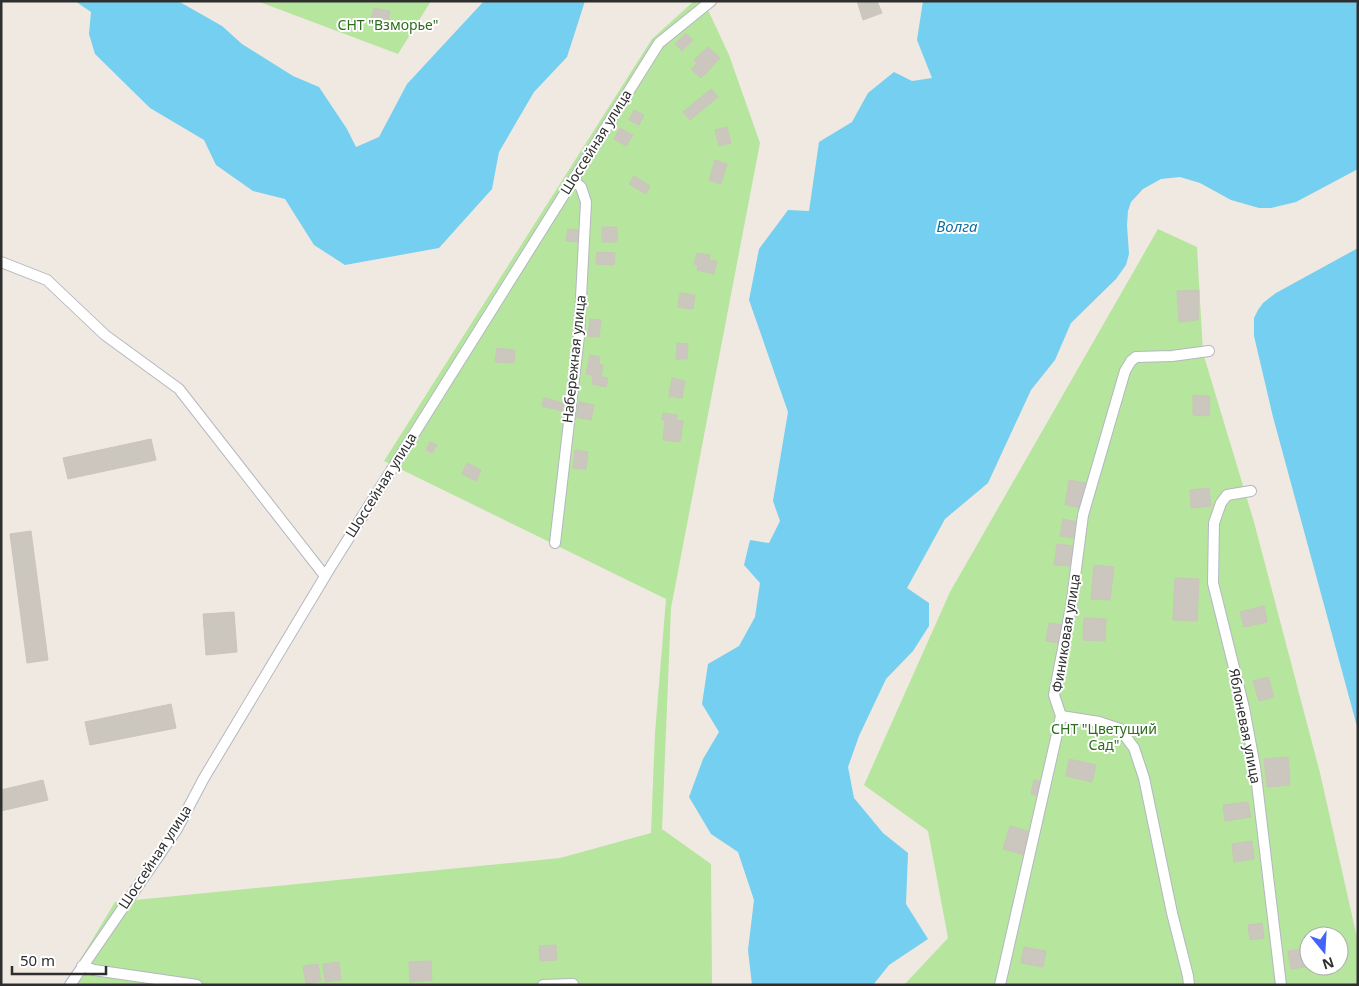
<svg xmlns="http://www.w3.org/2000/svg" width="1359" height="986" viewBox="0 0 1359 986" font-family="'Noto Sans',sans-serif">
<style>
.green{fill:#b6e59e;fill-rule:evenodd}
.water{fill:#75cff0}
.building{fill:#cbc7bf;stroke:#cbc5ba}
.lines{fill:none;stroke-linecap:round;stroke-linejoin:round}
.street-casing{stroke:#b4b7c1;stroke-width:12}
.street{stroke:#fff;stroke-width:10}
.labels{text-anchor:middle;stroke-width:4;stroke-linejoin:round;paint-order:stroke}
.park-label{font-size:14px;fill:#2c6e1b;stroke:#fff}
.street-label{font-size:14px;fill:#2e2e2e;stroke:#fff}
.water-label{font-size:15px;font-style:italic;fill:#0d6fa3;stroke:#fff}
</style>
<rect width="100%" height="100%" fill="#efe9e1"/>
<path class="green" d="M 257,1 L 431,1 L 398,54 Z
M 694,1 L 701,1 L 708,10 L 729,55 L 760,143 L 671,608 L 662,829 L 711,864 L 712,985 L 65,985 L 115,902 L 560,858 L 651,833 L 655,733 L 666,599 L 384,461 L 652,39 Z
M 1158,229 L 1197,247 L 1203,353 L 1254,522 L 1320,773 L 1358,942 L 1358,985 L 904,985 L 948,938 L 928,831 L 864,785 L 950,592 ZM 1309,936 L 1339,936 L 1339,966 L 1309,966 Z"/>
<path class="water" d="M 75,1 L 178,1 L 222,26 L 242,44 L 293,76 L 319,87 L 347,129 L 356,147 L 379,137 L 407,84 L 484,1 L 585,1 L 567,57 L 534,92 L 499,152 L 492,189 L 439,248 L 345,265 L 314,245 L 285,199 L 253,191 L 216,165 L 204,140 L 150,108 L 95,54 L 89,34 L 91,12 Z
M 923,1 L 1358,1 L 1358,169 L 1296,202 L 1271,208 L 1259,208 L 1231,200 L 1200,183 L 1180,177 L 1161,179 L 1143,189 L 1131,202 L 1128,211 L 1127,225 L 1129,254 L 1126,265 L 1116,279 L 1071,323 L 1055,360 L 1031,390 L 988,483 L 945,519 L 907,588 L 929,603 L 929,626 L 913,651 L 886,679 L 859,736 L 848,767 L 854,798 L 883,833 L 908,853 L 906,904 L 928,939 L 889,965 L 873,985 L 752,985 L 748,950 L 754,900 L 738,852 L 711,834 L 689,797 L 703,759 L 719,732 L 702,704 L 708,664 L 739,646 L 755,617 L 760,583 L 744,565 L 750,540 L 769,543 L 780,521 L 773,501 L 788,412 L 749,300 L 759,249 L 788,210 L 809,211 L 819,142 L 852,122 L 868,93 L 894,72 L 912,81 L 932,78 L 917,40 Z
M 1358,248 L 1358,730 L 1273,417 L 1254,336 L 1254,318 L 1258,310 L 1263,303 L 1276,293 Z"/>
<path class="building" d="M 857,1 L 877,1 L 882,13 L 863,20 Z
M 374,8 L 390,11 L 387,28 L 370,25 Z
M 686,33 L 693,40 L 682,51 L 675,44 Z
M 708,47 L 720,58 L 701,78 L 691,69 L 697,63 L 694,60 Z
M 711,89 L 718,97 L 690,120 L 683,112 Z
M 634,110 L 644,115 L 639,125 L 629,120 Z
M 727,127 L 731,143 L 719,146 L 715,130 Z
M 620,128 L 633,135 L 626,146 L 614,139 Z
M 715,160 L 727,164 L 721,184 L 709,180 Z
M 634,176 L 650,186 L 646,194 L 629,184 Z
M 602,227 L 617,227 L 617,242 L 602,242 Z
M 568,229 L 579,230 L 578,242 L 566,241 Z
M 597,252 L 615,253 L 614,265 L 596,264 Z
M 697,253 L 710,255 L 709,260 L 717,261 L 714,274 L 697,270 L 698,265 L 694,264 Z
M 1199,290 L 1198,320 L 1179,322 L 1177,291 Z
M 680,293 L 695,295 L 693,309 L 678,307 Z
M 590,319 L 601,320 L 599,337 L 588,336 Z
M 677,343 L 688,344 L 687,359 L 676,359 Z
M 497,348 L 515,350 L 514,363 L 495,362 Z
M 590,355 L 600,357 L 599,364 L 603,365 L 601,377 L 586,374 Z
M 593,375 L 608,378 L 606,387 L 592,384 Z
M 672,378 L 685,381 L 682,398 L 669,396 Z
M 1193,395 L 1210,396 L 1209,416 L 1193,415 Z
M 544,398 L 564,403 L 562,411 L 542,406 Z
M 579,402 L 594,405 L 591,420 L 576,417 Z
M 663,413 L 677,415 L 676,420 L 683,421 L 680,442 L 663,440 L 665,420 L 662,420 Z
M 151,439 L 156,460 L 68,479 L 63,458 Z
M 430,442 L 437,445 L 432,453 L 426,450 Z
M 575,450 L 588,452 L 586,469 L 573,468 Z
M 467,463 L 481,470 L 476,481 L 462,474 Z
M 1069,480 L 1086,483 L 1082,508 L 1065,505 Z
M 1209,488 L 1211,506 L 1191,508 L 1190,490 Z
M 1063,519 L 1078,522 L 1075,538 L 1060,536 Z
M 31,531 L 48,660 L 27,663 L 10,534 Z
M 1057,544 L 1075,546 L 1072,566 L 1054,565 Z
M 1094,565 L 1114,567 L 1110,600 L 1091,599 Z
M 1175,578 L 1199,579 L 1197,621 L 1173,620 Z
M 1264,606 L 1267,622 L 1244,627 L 1240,612 Z
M 234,612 L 237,652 L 206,655 L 203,614 Z
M 1084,618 L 1106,619 L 1105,641 L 1083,640 Z
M 1049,623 L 1063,625 L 1060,643 L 1046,641 Z
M 1268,677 L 1274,697 L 1259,701 L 1253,681 Z
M 171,704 L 176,728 L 90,745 L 85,722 Z
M 1288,757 L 1290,785 L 1267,787 L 1264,759 Z
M 1069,759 L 1096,765 L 1092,782 L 1066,776 Z
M 43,780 L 48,800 L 1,811 L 1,790 Z
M 1034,780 L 1043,782 L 1041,796 L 1031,794 Z
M 1248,802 L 1251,817 L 1225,821 L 1223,805 Z
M 1010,826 L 1031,832 L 1024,855 L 1003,849 Z
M 1252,841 L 1254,859 L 1234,862 L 1232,844 Z
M 1262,923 L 1264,938 L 1250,940 L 1248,925 Z
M 556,945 L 557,960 L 540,961 L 539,946 Z
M 1024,947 L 1046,951 L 1043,967 L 1021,963 Z
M 1308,948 L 1309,966 L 1311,966 L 1291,969 L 1288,951 Z
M 431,961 L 432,980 L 410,982 L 409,962 Z
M 339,962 L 341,980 L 325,982 L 323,964 Z
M 318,964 L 321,981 L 306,984 L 303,966 Z"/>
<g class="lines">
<g class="street-casing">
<path id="street" d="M 1,262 L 47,280 L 105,335 L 179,389 L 325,576
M 1251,491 L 1227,495 L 1221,503 L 1214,523 L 1213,583 L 1244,708 L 1255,767 L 1281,985
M 555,543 L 579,336 L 586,202 L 581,187 L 573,180
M 1061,716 L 1099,722 L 1120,729 L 1134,748 L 1144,778 L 1172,913 L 1188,976 L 1189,985
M 82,966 L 94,970 L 197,985
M 70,985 L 177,829 L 204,778 L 330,568 L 659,43 L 711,1
M 543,985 L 573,984
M 1000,985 L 1061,716 L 1054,695 L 1071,607 L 1083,515 L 1125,371 L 1131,361 L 1136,357 L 1172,356 L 1209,351"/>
</g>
<use href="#street" class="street"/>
</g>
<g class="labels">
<g class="park-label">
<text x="388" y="30">СНТ "Взморье"</text>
<text x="1104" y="734">СНТ "Цветущий<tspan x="1104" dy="16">Сад"</tspan></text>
</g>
<g class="street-label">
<text transform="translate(596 142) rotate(-58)" y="5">Шоссейная улица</text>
<text transform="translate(574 359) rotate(-84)" y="5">Набережная улица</text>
<text transform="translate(381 485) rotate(-58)" y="5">Шоссейная улица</text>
<text transform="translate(1066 633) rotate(-81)" y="5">Финиковая улица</text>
<text transform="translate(1245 726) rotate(79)" y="5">Яблоневая улица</text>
<text transform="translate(155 857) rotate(-57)" y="5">Шоссейная улица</text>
</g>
<g class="water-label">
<text x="957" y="232">Волга</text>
</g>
</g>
<rect width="1359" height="986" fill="none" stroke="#2e2e2e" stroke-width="5"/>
<g transform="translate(1324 951) rotate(162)"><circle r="24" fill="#ffffff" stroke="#ababab"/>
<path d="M0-4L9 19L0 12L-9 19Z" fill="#4264fb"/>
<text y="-8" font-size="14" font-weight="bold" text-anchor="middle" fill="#2e2e2e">N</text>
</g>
<path d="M12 966v8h94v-8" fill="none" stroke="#2e2e2e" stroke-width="2.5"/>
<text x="20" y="966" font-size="15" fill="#2e2e2e" stroke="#ffffff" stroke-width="4" paint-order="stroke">50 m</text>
</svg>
